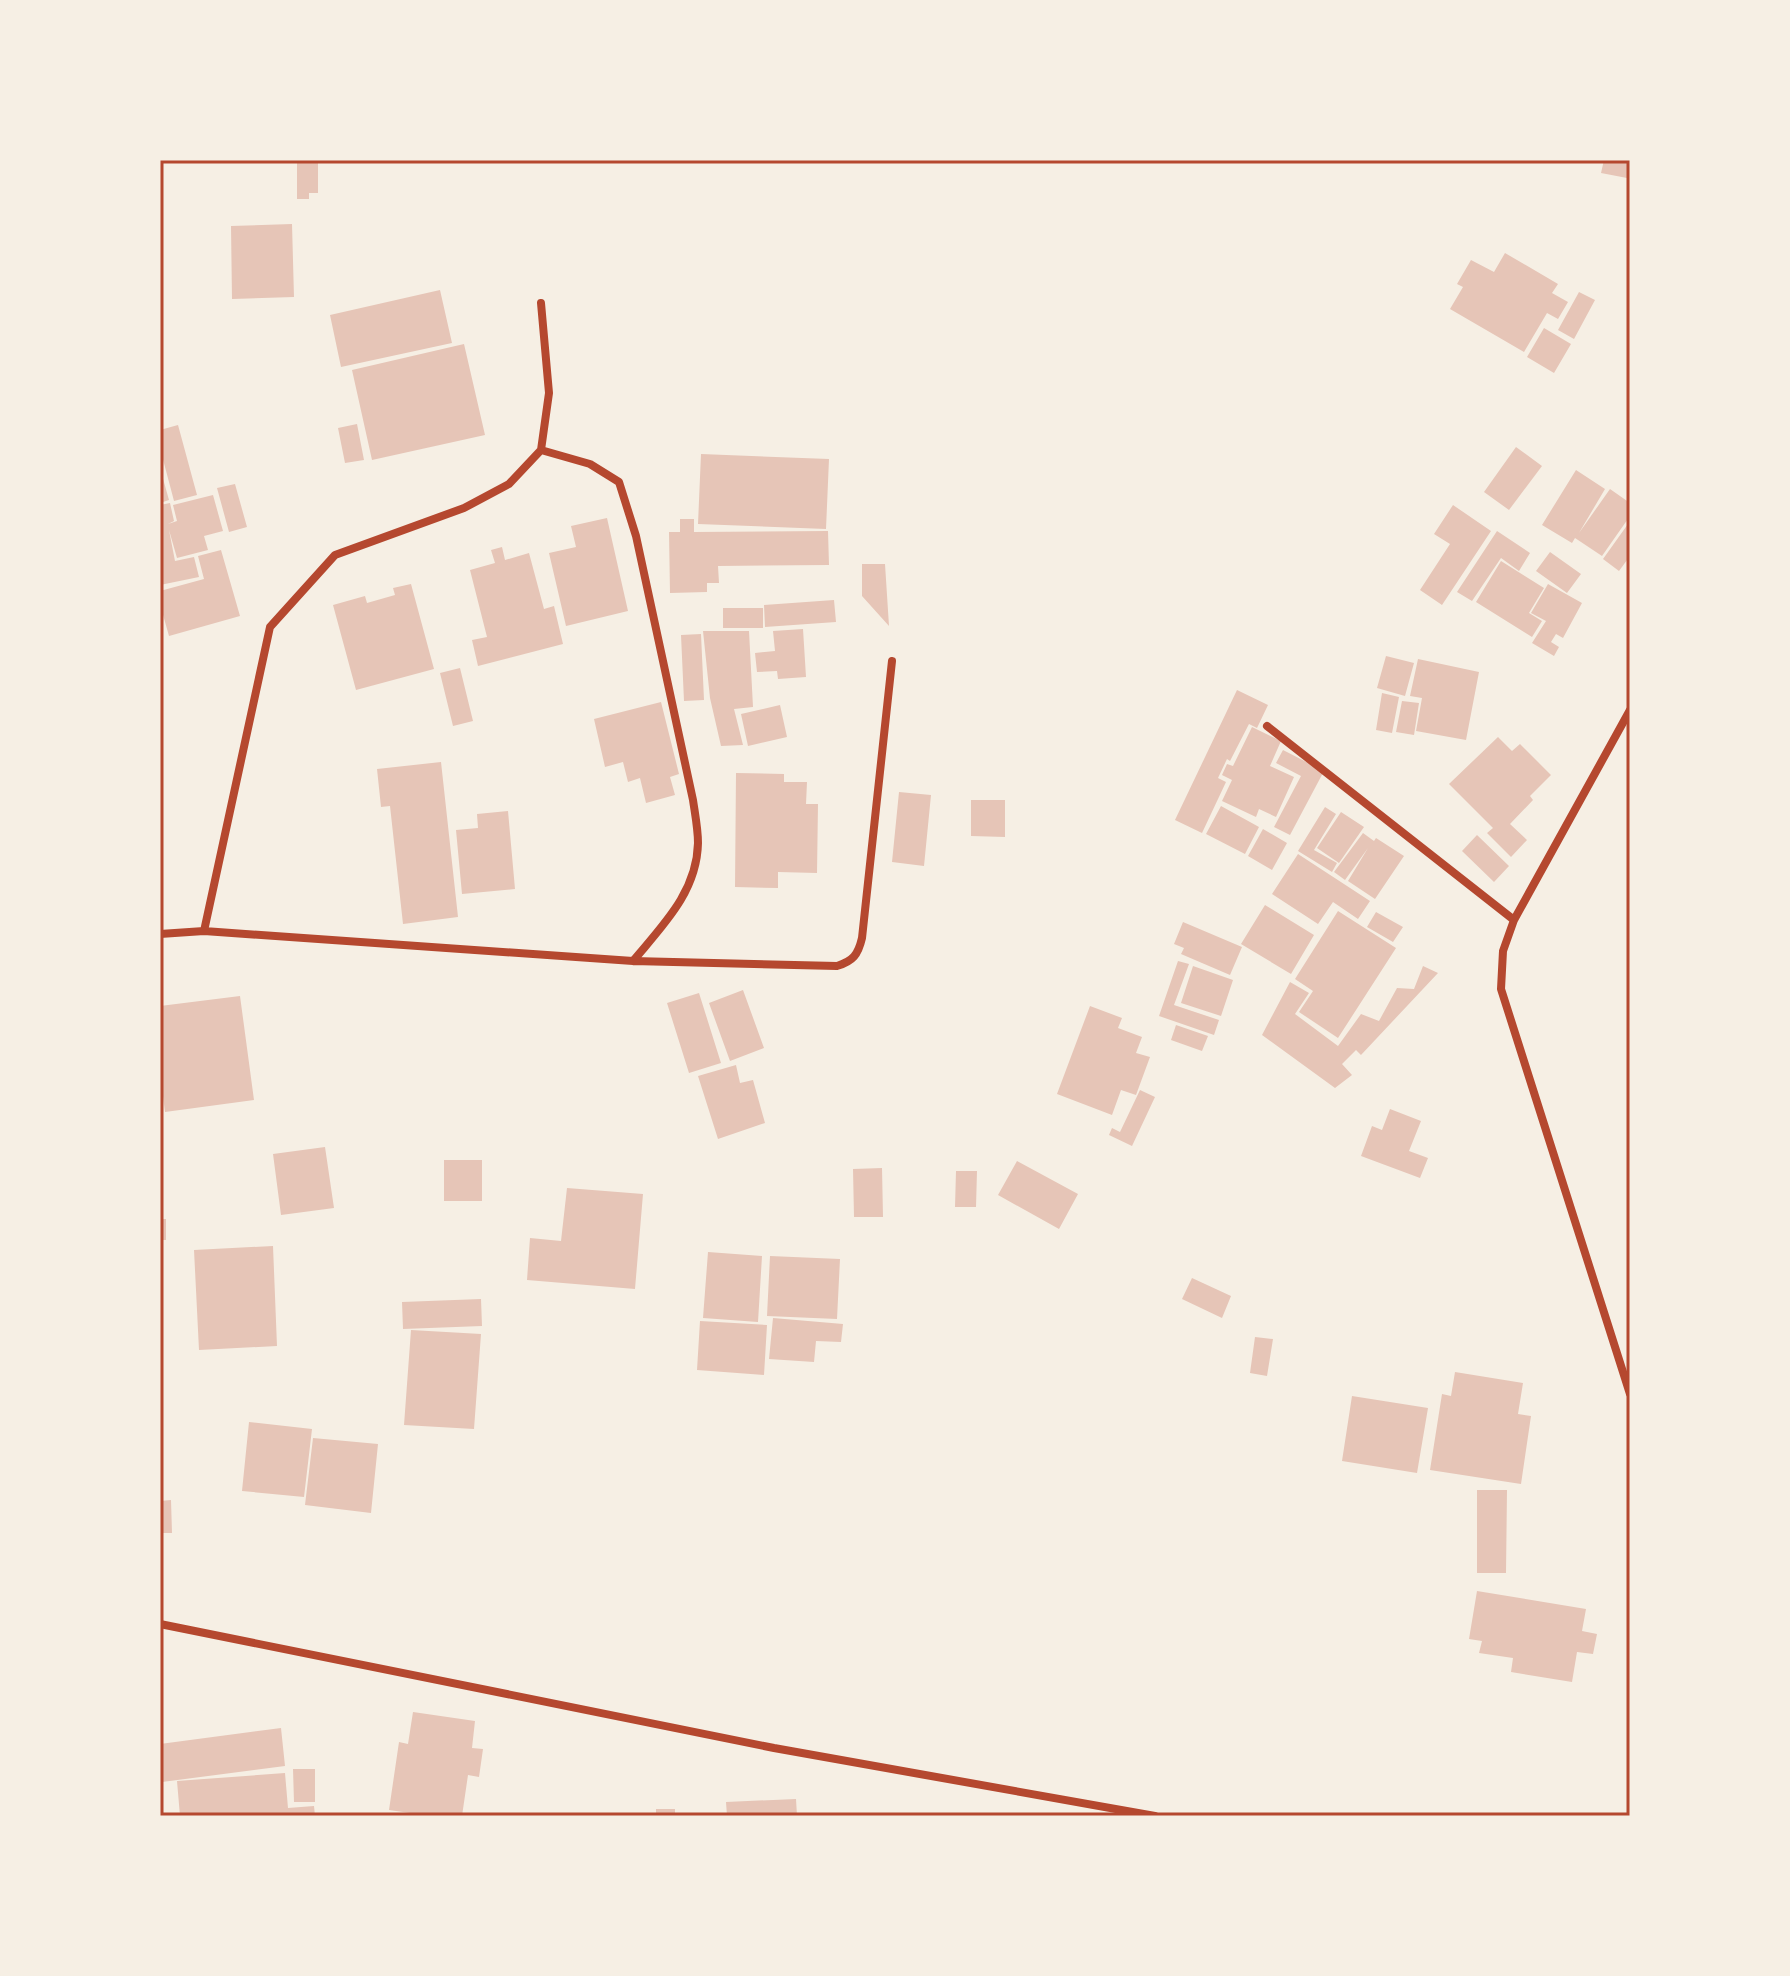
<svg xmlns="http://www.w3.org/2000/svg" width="1790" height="1976" viewBox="0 0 1790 1976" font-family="'Open Sans',sans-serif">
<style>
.building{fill:#e6c5b7}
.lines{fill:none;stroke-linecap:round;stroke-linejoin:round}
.minor{stroke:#b5482f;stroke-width:8}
.neatline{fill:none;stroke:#b5482f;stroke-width:3}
</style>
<rect width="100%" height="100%" fill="#f6efe4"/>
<path class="building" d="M 297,160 L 318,160 L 318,193 L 309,193 L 309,199 L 297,199 Z
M 1604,160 L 1630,160 L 1627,178 L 1601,173 Z
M 292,224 L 294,297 L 232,299 L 231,226 Z
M 1505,253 L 1558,284 L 1552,293 L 1568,302 L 1558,319 L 1547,313 L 1524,352 L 1450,309 L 1463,287 L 1457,284 L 1471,260 L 1494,272 Z
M 440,290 L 452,343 L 341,367 L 330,315 Z
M 1579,292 L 1595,300 L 1574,339 L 1558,330 Z
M 1544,328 L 1571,344 L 1554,373 L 1527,357 Z
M 464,344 L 485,435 L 372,460 L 352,370 Z
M 357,424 L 364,460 L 345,463 L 338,428 Z
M 178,425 L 197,495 L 174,501 L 160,448 L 160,430 Z
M 1516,447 L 1542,466 L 1509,510 L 1484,492 Z
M 701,454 L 829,459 L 826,529 L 698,524 Z
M 160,468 L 169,500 L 160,503 Z
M 1576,470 L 1605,489 L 1579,533 L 1610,489 L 1630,503 L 1630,516 L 1602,556 L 1575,538 L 1572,543 L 1542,525 Z
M 235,484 L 247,527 L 229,532 L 217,488 Z
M 213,495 L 223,531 L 204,536 L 208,550 L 177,558 L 169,530 L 175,561 L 194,557 L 199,577 L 160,585 L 160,505 L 170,503 L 174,521 L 168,524 L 177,521 L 173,505 Z
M 1453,505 L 1491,531 L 1442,605 L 1420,590 L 1450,544 L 1434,534 Z
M 607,518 L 628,611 L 566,626 L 549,553 L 576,547 L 571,526 Z
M 680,519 L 694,519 L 694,532 L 828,531 L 829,565 L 718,566 L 719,583 L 707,583 L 707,592 L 670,593 L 669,532 L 680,532 Z
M 1628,524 L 1630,556 L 1619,571 L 1603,559 Z
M 1497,531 L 1530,553 L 1519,571 L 1501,558 L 1472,601 L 1457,592 Z
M 502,547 L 505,560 L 529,553 L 544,609 L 554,606 L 563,644 L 478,666 L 472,640 L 487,637 L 470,570 L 495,563 L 491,550 Z
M 221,550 L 240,616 L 169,636 L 160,604 L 160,591 L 204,579 L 198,556 Z
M 1550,552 L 1581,574 L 1567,593 L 1536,571 Z
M 1501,561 L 1544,588 L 1529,613 L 1542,621 L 1532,637 L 1476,602 Z
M 862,564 L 885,564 L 889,626 L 862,596 Z
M 411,584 L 434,669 L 356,690 L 333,605 L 365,596 L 367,603 L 395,595 L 393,588 Z
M 1548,584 L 1582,603 L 1563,638 L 1556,634 L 1551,642 L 1559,647 L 1554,656 L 1532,643 L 1546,621 L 1531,613 Z
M 834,600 L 836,622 L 765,627 L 764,605 Z
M 723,608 L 763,608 L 763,628 L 723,628 Z
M 803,629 L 806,677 L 778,679 L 777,671 L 757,672 L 755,653 L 775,651 L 773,631 Z
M 703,631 L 749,631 L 753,707 L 734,709 L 743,745 L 721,746 L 710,698 Z
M 701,634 L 704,700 L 684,701 L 681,635 Z
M 1386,656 L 1414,663 L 1405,696 L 1377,688 Z
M 1418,659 L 1479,672 L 1466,740 L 1416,731 L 1422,698 L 1410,696 Z
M 460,668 L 473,721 L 453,726 L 440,673 Z
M 1237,690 L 1268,705 L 1257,728 L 1249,724 L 1230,761 L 1227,759 L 1218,778 L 1226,782 L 1202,833 L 1175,820 Z
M 1382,693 L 1399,697 L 1392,733 L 1376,730 Z
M 1402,701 L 1419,703 L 1414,735 L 1396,732 Z
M 661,702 L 679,774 L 670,777 L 675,795 L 646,803 L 640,778 L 628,782 L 623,762 L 605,767 L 594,719 Z
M 780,705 L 787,737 L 748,746 L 741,714 Z
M 1252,727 L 1281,741 L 1270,766 L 1294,777 L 1276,817 L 1259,809 L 1256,817 L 1222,801 L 1232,780 L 1222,775 L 1227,764 L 1233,766 Z
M 1498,737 L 1512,751 L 1520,744 L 1551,775 L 1530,796 L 1533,800 L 1510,824 L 1527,840 L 1511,857 L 1487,833 L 1493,828 L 1449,784 Z
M 1283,750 L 1324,771 L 1290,835 L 1274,827 L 1301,776 L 1276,763 Z
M 441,762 L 458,917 L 403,924 L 390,806 L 381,807 L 377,769 Z
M 736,773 L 784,774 L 784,782 L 807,782 L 806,804 L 818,804 L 817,873 L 778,872 L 778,888 L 735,887 Z
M 899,792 L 931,795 L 924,866 L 892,862 Z
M 971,800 L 1005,800 L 1005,837 L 971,836 Z
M 1221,806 L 1259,827 L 1245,854 L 1206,834 Z
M 1325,807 L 1336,814 L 1314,850 L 1337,863 L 1332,872 L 1298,851 Z
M 508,811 L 515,889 L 462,894 L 456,830 L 478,828 L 477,814 Z
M 1341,812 L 1364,827 L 1339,863 L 1317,848 Z
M 1263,829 L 1287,843 L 1272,870 L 1248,856 Z
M 1363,833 L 1374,841 L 1376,838 L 1404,856 L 1375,899 L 1348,881 L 1368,848 L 1345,880 L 1334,872 Z
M 1477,835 L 1509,866 L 1494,882 L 1462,851 Z
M 1298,854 L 1370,901 L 1358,919 L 1333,902 L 1318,924 L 1272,894 Z
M 1265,905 L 1314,935 L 1291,974 L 1241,944 Z
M 1338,911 L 1396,948 L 1338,1038 L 1299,1012 L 1313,991 L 1295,979 Z
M 1376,912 L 1403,927 L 1393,942 L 1367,927 Z
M 1183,922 L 1242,947 L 1230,975 L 1181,954 L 1184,948 L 1174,944 Z
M 1178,961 L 1189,964 L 1174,1005 L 1219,1020 L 1214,1035 L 1159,1016 Z
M 1193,966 L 1233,980 L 1221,1016 L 1181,1003 Z
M 1423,966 L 1438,973 L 1361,1055 L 1356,1050 L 1342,1064 L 1352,1075 L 1335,1088 L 1262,1035 L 1290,982 L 1309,993 L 1295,1014 L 1338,1046 L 1361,1014 L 1379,1021 L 1397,988 L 1414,989 Z
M 743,990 L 764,1048 L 730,1061 L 709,1003 Z
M 699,993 L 721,1063 L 689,1073 L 667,1003 Z
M 240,996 L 254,1100 L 165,1112 L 160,1072 L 160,1006 Z
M 1090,1006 L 1122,1018 L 1118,1028 L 1142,1037 L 1136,1053 L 1150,1057 L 1136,1095 L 1121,1090 L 1112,1115 L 1057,1094 Z
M 1176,1025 L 1208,1036 L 1202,1051 L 1171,1040 Z
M 736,1065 L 740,1083 L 753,1080 L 765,1123 L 718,1139 L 698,1076 Z
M 1140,1090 L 1155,1097 L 1132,1146 L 1109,1135 L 1112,1128 L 1120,1132 Z
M 1390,1109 L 1421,1121 L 1409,1151 L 1428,1158 L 1420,1178 L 1361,1156 L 1372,1126 L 1382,1130 Z
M 325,1147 L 334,1208 L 281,1215 L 273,1154 Z
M 444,1160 L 482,1160 L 482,1201 L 444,1201 Z
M 1017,1161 L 1078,1194 L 1059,1229 L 998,1195 Z
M 882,1168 L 883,1217 L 854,1217 L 853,1169 Z
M 956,1171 L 977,1171 L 976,1207 L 955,1207 Z
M 567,1188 L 643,1194 L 635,1289 L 527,1280 L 530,1238 L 561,1241 Z
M 160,1219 L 166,1219 L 166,1240 L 160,1240 Z
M 273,1246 L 277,1346 L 199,1350 L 194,1250 Z
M 708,1252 L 762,1256 L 758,1322 L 703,1318 Z
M 770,1256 L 840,1259 L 837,1319 L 767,1316 Z
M 1192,1278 L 1231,1296 L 1222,1318 L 1182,1299 Z
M 481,1299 L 482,1326 L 403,1329 L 402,1302 Z
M 773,1318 L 843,1324 L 841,1342 L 816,1341 L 814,1362 L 769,1359 Z
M 700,1321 L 767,1325 L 764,1375 L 697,1370 Z
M 411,1330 L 481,1334 L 474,1429 L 404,1425 Z
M 1255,1337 L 1273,1339 L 1267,1376 L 1250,1373 Z
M 1455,1372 L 1523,1383 L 1518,1414 L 1531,1416 L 1521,1484 L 1430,1470 L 1442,1394 L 1451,1396 Z
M 1352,1396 L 1428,1408 L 1417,1473 L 1342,1461 Z
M 249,1422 L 312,1429 L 304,1497 L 242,1491 Z
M 313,1438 L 378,1444 L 371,1513 L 305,1505 Z
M 1477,1490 L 1507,1490 L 1506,1573 L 1477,1573 Z
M 171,1500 L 172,1533 L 160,1533 L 160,1501 Z
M 1477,1591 L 1586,1609 L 1582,1631 L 1597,1634 L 1593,1654 L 1577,1652 L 1572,1682 L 1511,1672 L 1513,1658 L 1479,1653 L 1482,1641 L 1469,1639 Z
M 413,1712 L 475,1721 L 472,1748 L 483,1749 L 479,1777 L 468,1775 L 462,1816 L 431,1816 L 389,1810 L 399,1742 L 408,1744 Z
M 281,1728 L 285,1766 L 162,1782 L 160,1744 Z
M 293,1769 L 315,1769 L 315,1802 L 294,1802 Z
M 285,1773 L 288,1808 L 314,1806 L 315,1816 L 180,1816 L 177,1781 Z
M 796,1799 L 797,1816 L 727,1816 L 726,1802 Z
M 656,1809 L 675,1809 L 675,1816 L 656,1816 Z"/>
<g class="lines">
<path class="minor" d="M 541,450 L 590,464 L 619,482 L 636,536 L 693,800 C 695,814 698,829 698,843 C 697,892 663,925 633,961
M 1630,710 L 1514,920 L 1503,951 L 1501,989 L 1630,1394
M 1267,726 L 1514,920
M 204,931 L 270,627 L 335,555 L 464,508 L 509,484 L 541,450 L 549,393 L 541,303
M 160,934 L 204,931 L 633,961 L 837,966 C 853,961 858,955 862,938 L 892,661
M 160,1624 L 774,1748 L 1155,1816"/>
</g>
<rect width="1790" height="1976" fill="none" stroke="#f6efe4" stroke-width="324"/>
<rect x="162" y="162" width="1466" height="1652" class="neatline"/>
</svg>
